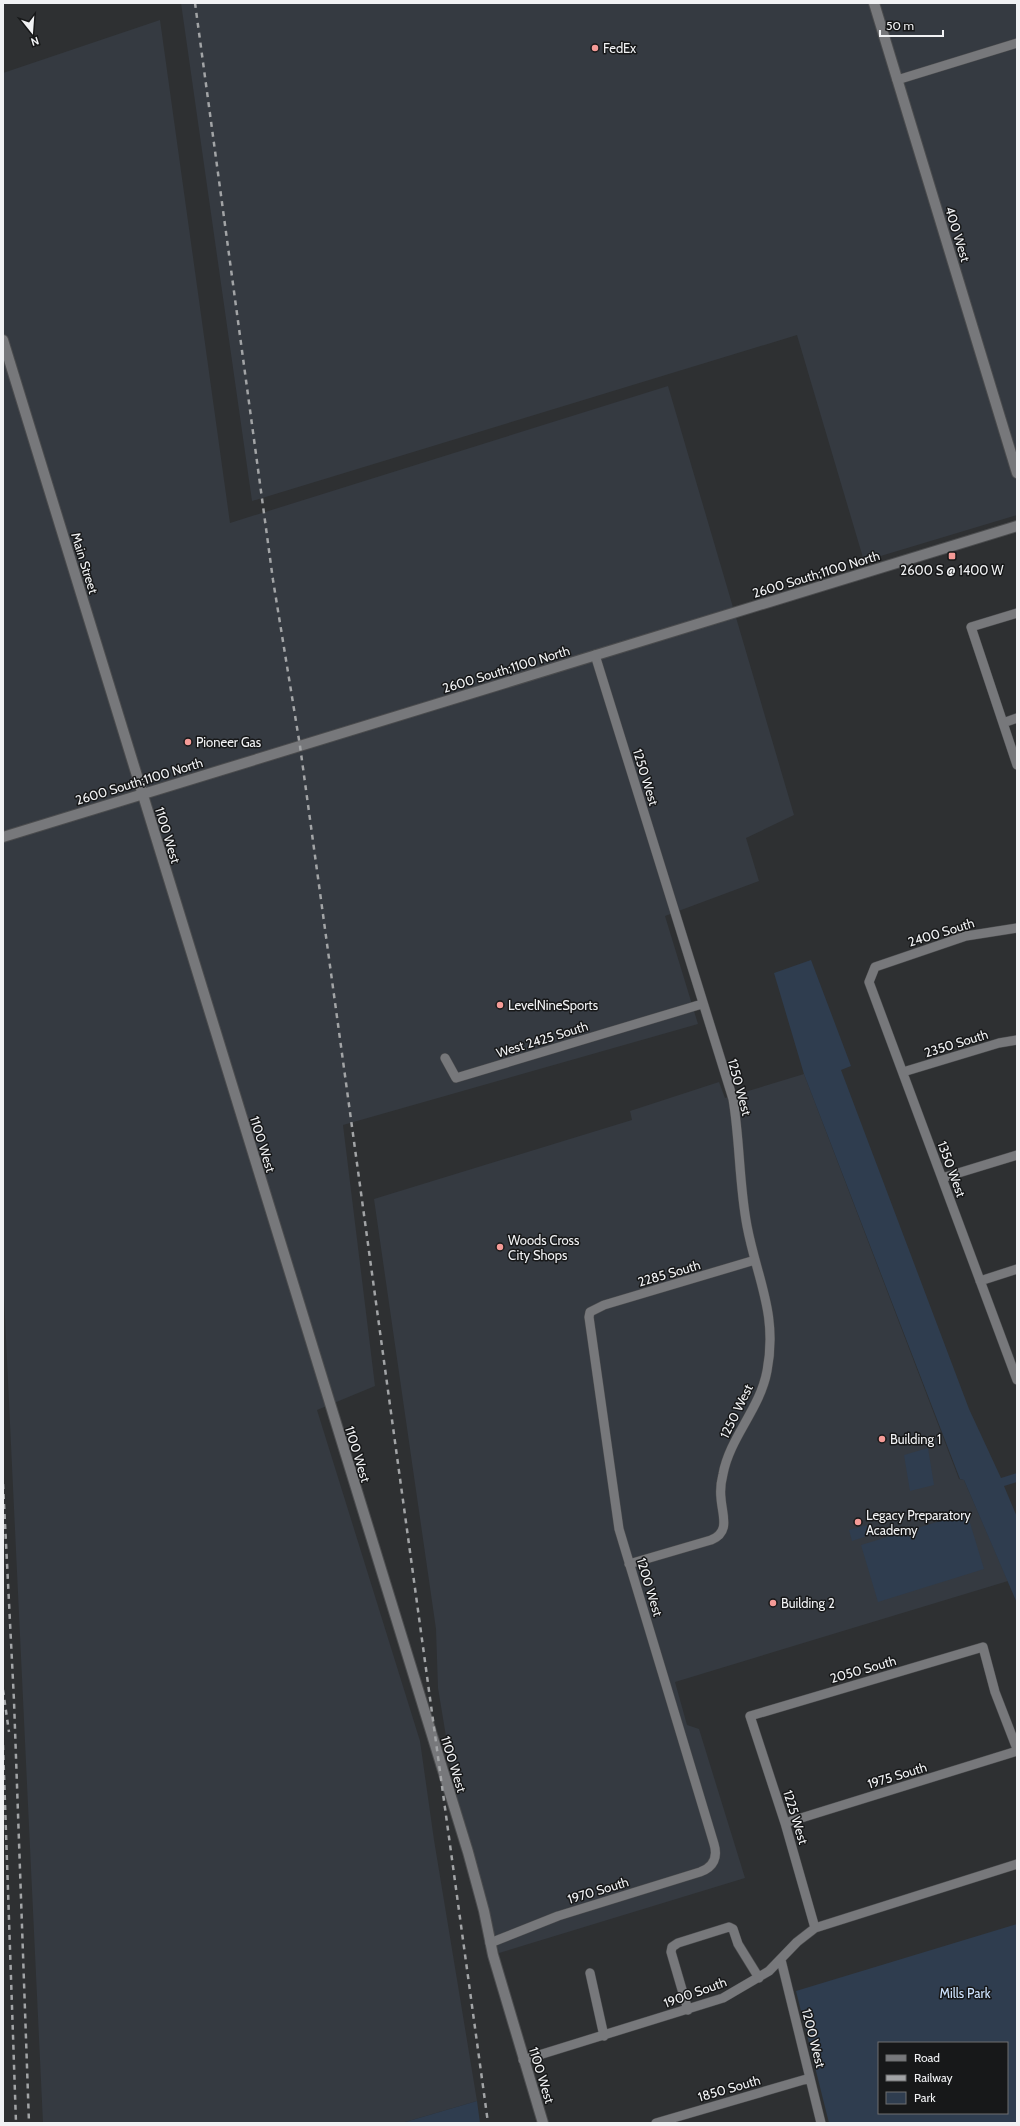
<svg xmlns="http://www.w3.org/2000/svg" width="1020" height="2126" viewBox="0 0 1020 2126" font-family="Cabin,sans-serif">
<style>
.built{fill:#353a41}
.green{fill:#2f3d4f;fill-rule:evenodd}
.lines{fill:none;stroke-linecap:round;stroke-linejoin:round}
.street-casing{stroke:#4b4c4e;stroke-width:10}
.secondary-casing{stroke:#4b4c4e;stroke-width:12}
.street{stroke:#77787b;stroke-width:9}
.secondary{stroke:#77787b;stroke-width:10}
.rail{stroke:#a2a4a6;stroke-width:2.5;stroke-dasharray:5 5;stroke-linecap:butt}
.poi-dot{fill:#f59b97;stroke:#171819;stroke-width:1.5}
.labels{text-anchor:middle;stroke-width:3;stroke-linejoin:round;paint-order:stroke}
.poi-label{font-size:13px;fill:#f1f2f4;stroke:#171819;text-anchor:start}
.street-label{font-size:13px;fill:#f1f2f4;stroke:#171819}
.park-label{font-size:13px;fill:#cfe4ff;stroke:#171819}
</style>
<rect width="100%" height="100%" fill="#2e3032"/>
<path class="built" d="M 181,3 L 1017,3 L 1017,515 L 864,561 L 797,335 L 252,501 Z
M 160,20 L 230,523 L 668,386 L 794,815 L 746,838 L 759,881 L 665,916 L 698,1024 L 343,1125 L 375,1386 L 317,1410 L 420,1741 L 434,1840 L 477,2101 L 402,2123 L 43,2123 L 3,1275 L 3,73 Z
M 804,1074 L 959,1479 L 964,1480 L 1008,1581 L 675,1682 L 687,1725 L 699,1729 L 745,1878 L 499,1953 L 456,1797 L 438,1688 L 436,1629 L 374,1199 L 632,1120 L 630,1111 L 719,1082 L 725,1098 Z"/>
<path class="green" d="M 811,960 L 851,1066 L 841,1070 L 969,1409 L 1001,1478 L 1017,1473 L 1017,1482 L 1004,1486 L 1017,1517 L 1017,1603 L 964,1480 L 960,1479 L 804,1074 L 774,973 Z
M 928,1448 L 934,1485 L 910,1491 L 904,1455 Z
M 967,1513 L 984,1569 L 878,1602 L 861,1545 Z
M 867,1525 L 870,1535 L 852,1541 L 849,1530 Z
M 1017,1924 L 1017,2123 L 829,2123 L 796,1991 ZM 879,2043 L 1007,2043 L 1007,2113 L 879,2113 Z
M 477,2101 L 480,2123 L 402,2123 Z"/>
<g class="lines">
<g class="street-casing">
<path id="street" d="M 897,80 L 1017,43
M 1017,613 L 971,627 L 1017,765
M 595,655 L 733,1099 C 740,1141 739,1184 747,1226 C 757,1279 778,1314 767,1371 C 760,1409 730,1437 723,1474 C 721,1482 720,1490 721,1498 C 722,1515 731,1532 711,1540 L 629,1564
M 1003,723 L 1017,718
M 1017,928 L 966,936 L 875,967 L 869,982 L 1017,1380
M 445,1058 L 456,1078 L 702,1004
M 903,1072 L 999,1043 L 1017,1040
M 942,1178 L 1017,1155
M 980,1281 L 1017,1269
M 785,1823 L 1017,1751
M 815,1928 L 785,1823 L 750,1716 L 983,1647 L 995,1692 L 1017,1749
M 490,1943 L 558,1916 L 700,1872 C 714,1867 718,1857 714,1844 L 619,1529 L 589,1317 L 590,1312 L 604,1305 L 755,1260
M 781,1960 L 821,2123
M 590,1973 L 604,2036
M 688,2010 L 671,1952 L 672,1947 L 678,1943 L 729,1927 L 733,1929 L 738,1944 L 759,1978
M 523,2060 L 723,1998 L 769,1971 L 797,1942 L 815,1928 L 1017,1864
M 656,2123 L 810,2078"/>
</g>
<g class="secondary-casing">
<path id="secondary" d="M 874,3 L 1017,473
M 3,340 L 468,1852 L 484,1911 L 493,1955 L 543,2123
M 3,837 L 1017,526"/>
</g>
<use href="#street" class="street"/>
<use href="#secondary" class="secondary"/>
<path class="rail" d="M 195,3 L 273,580 L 300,746 L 488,2123
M 3,1484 L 14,1701 L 29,2123
M 3,1690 L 9,1732
M 3,1745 L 16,2123"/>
</g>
<g class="poi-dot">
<circle cx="595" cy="48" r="4"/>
<rect x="948" y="552" width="8" height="8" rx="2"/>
<circle cx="188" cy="742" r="4"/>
<circle cx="500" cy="1005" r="4"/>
<circle cx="500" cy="1247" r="4"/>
<circle cx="882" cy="1439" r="4"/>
<circle cx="858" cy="1522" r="4"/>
<circle cx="773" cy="1603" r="4"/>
</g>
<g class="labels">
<g class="poi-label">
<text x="603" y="53">FedEx</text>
<text x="952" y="575" text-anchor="middle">2600 S @ 1400 W</text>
<text x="196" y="747">Pioneer Gas</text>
<text x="508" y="1010">LevelNineSports</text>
<text x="508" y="1245">Woods Cross<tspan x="508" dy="15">City Shops</tspan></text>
<text x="890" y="1444">Building 1</text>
<text x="866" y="1520">Legacy Preparatory<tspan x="866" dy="15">Academy</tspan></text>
<text x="781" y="1608">Building 2</text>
</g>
<g class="street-label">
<text transform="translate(958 234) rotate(73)" y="5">400 West</text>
<text transform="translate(85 563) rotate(73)" y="5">Main Street</text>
<text transform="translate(816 574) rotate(-17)" y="5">2600 South;1100 North</text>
<text transform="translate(506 669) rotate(-17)" y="5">2600 South;1100 North</text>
<text transform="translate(646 777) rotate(73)" y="5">1250 West</text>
<text transform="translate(139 781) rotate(-17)" y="5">2600 South;1100 North</text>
<text transform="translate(168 835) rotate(73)" y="5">1100 West</text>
<text transform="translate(941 932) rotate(-17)" y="5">2400 South</text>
<text transform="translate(542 1039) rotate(-17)" y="5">West 2425 South</text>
<text transform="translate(956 1043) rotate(-17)" y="5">2350 South</text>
<text transform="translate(740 1087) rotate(75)" y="5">1250 West</text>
<text transform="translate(263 1144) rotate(73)" y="5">1100 West</text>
<text transform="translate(952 1169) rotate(70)" y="5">1350 West</text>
<text transform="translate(669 1273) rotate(-16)" y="5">2285 South</text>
<text transform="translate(736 1411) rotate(-64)" y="5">1250 West</text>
<text transform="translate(358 1454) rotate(73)" y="5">1100 West</text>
<text transform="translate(650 1587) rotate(73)" y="5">1200 West</text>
<text transform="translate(863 1669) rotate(-16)" y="5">2050 South</text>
<text transform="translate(454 1764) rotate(73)" y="5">1100 West</text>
<text transform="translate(897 1775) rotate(-17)" y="5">1975 South</text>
<text transform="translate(796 1817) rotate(73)" y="5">1225 West</text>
<text transform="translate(598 1890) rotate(-17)" y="5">1970 South</text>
<text transform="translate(695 1992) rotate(-20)" y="5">1900 South</text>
<text transform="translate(814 2038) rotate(76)" y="5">1200 West</text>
<text transform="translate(542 2075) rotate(73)" y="5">1100 West</text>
<text transform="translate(729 2088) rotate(-16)" y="5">1850 South</text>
</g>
<g class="park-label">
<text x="965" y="1998">Mills Park</text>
</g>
</g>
<rect width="1020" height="2126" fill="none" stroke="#f1f2f4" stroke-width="8"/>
<rect x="878" y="2042" width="130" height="72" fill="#171819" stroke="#6e6f71"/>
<rect x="886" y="2055" width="20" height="6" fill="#77787b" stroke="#6e6f71"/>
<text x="914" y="2062" font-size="12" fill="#f1f2f4">Road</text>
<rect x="886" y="2075" width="20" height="6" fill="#a2a4a6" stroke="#6e6f71"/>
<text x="914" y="2082" font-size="12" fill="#f1f2f4">Railway</text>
<rect x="886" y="2092" width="20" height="12" fill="#2f3d4f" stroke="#6e6f71"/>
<text x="914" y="2102" font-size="12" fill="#f1f2f4">Park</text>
<g transform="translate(32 32) rotate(163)" stroke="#171819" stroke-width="3" paint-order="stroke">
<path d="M0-3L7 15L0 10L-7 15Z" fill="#f1f2f4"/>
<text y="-6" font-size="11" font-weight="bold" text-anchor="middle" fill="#f1f2f4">N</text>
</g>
<path d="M880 30v6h63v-6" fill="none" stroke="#f1f2f4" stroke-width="2"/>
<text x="886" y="30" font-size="12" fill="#f1f2f4" stroke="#171819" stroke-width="3" paint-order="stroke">50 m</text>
</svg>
